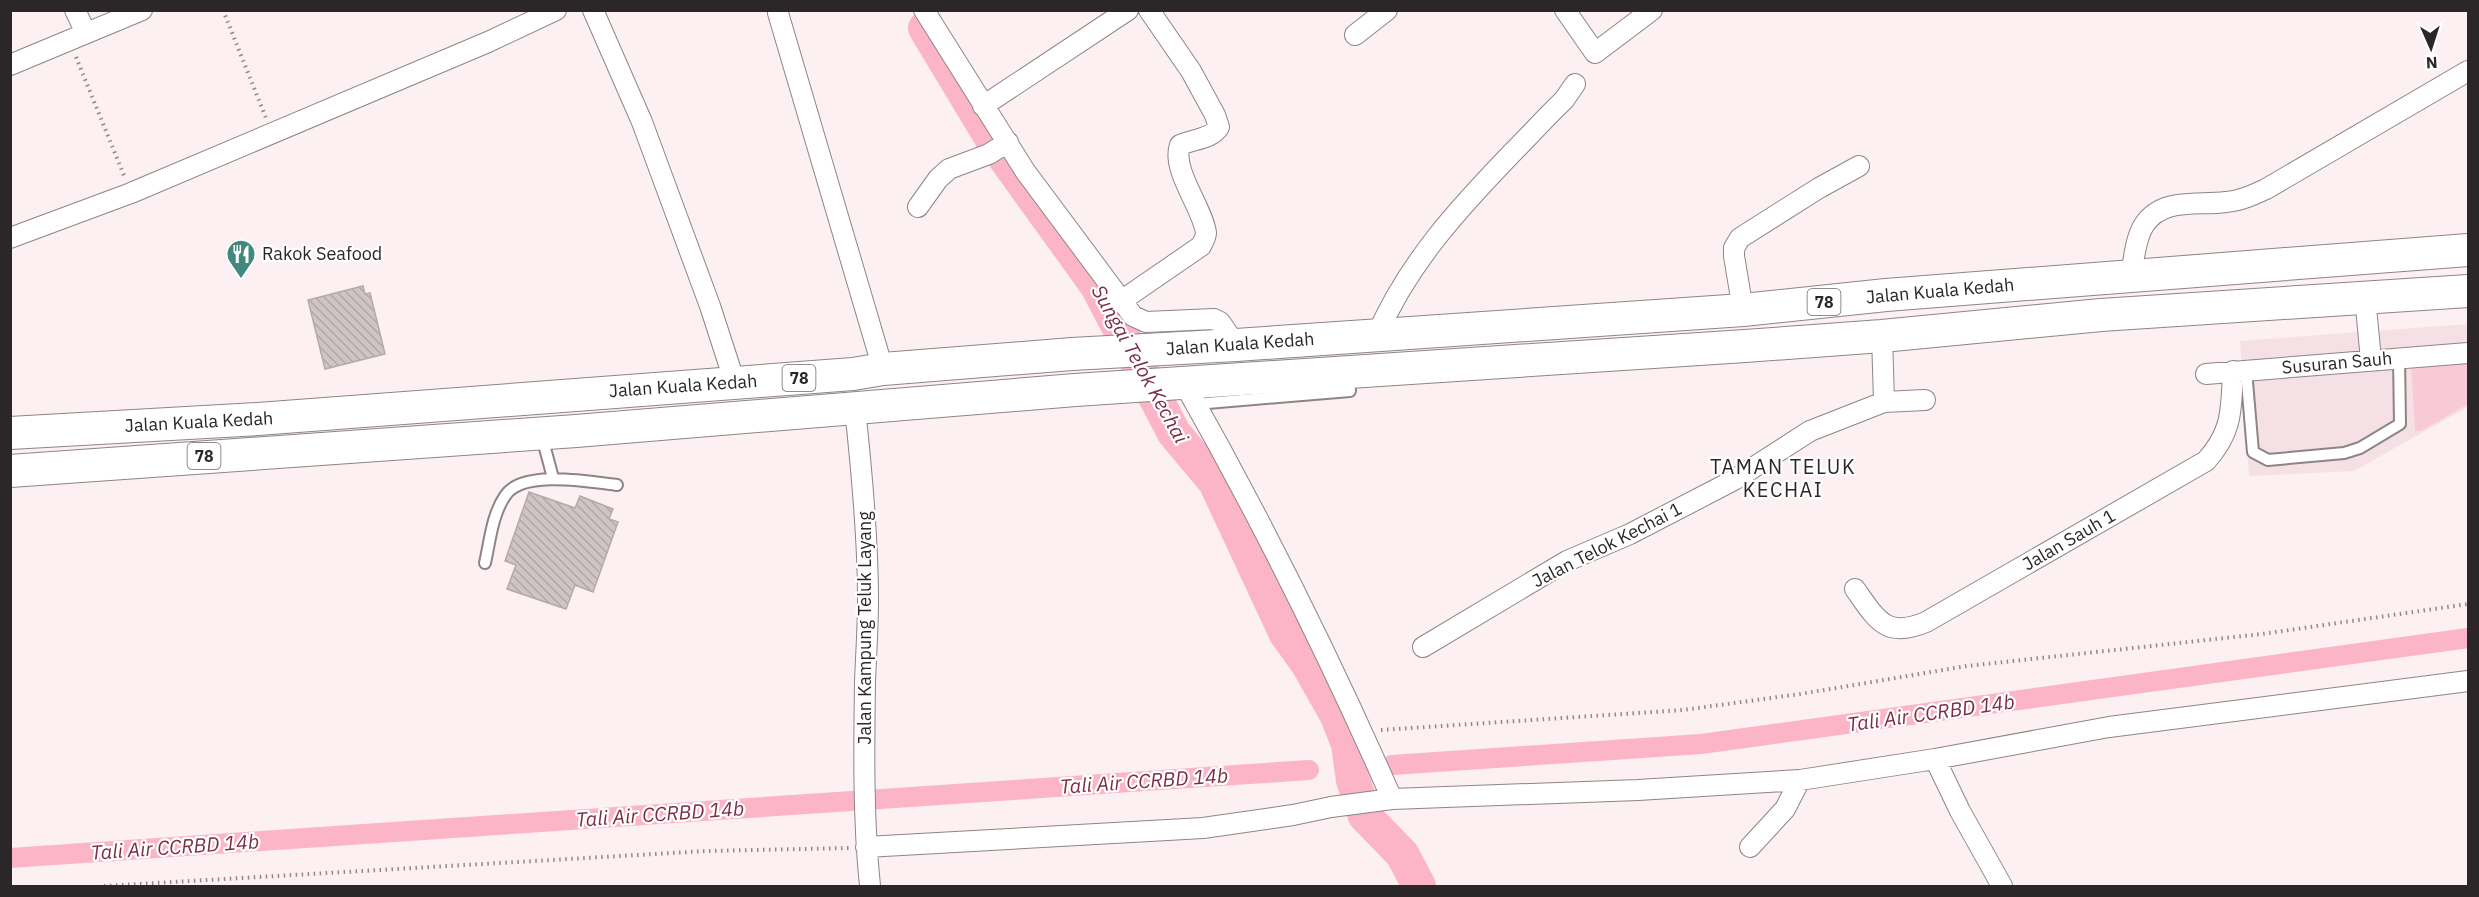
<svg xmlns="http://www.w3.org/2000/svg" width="2479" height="897" viewBox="0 0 2479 897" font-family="'IBM Plex Sans',sans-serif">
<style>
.built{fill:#f5e1e5}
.park{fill:#f8cad5}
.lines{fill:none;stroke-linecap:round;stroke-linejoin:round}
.canal{stroke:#fbb5c6;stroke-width:20}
.river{stroke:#fbb5c6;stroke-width:34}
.building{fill:url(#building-back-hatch);stroke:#b4a9ab;stroke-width:1.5}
.lane-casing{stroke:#8e8486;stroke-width:14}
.street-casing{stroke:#8e8486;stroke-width:22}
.primary-casing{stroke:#8e8486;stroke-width:34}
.path{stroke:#90888a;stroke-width:4;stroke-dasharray:1.5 4.5;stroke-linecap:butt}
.lane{stroke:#fff;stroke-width:10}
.street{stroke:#fff;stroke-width:20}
.primary{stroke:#fff;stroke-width:32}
.labels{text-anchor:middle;stroke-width:4.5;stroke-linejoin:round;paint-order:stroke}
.shield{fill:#fff;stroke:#6b6868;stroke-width:1.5}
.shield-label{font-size:16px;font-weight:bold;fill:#2b2728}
.poi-label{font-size:18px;fill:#2b2728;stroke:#fff;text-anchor:start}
.street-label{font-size:18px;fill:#2b2728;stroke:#fff}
.water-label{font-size:20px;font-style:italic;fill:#7c2c46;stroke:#fff}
.neighbourhood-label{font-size:20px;letter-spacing:1.5px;fill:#2b2728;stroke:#fff}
</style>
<defs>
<pattern id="building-back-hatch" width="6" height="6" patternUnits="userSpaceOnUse" patternTransform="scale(1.5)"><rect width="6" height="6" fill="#cfc4c6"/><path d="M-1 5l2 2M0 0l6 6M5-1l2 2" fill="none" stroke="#b2a8aa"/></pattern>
</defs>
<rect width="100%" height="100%" fill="#fcf0f2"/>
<path class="built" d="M 2468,324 L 2468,407 L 2354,471 L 2249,476 L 2240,341 Z"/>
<path class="park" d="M 2468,357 L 2468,404 L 2421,431 L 2415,431 L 2411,361 Z"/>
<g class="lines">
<path class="canal" d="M 1392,765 L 1701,744 L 2468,638
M 10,858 L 1309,770"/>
<path class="river" d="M 925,28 L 996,146 L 1097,286 L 1174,433 L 1215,482 L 1286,634 L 1307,663 L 1337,716 L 1348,744 L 1353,780 L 1365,816 L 1402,854 L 1419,886"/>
</g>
<path class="building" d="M 363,286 L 365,294 L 370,293 L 385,354 L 325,369 L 308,300 Z
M 529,492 L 575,508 L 580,496 L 613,509 L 609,519 L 618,522 L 593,592 L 575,585 L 566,609 L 507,589 L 516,565 L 505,561 Z"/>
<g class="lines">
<g class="lane-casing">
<path id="lane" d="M 2246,370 L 2253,452 L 2268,460 L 2344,453 L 2360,448 L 2400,424 L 2399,358
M 1196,404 L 1350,391 L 1349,375
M 542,437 L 553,478
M 485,563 C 490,541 492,515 505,496 C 522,469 591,482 617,485"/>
</g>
<g class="street-casing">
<path id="street" d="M 75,10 L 86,33
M 593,10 L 642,122 L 710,306 L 735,383
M 924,10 L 1025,171 L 1133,316 L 1146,322 L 1214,319 L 1220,322 L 1236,345
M 1565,10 L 1595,53 L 1652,10
M 778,13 L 883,369
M 1355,35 L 1387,10
M 10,65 L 142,10
M 983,106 L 1128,10
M 918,207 L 938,179 L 949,169 L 989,154 L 1008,142
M 10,238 L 131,193 L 488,42 L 556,10
M 2131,275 C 2134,260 2135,239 2144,225 C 2162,197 2197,206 2226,202 C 2240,201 2253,195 2266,189 L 2468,71
M 2365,297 L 2371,360
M 1121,301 L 1201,246 C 1203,242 1206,237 1206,233 C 1203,208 1171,170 1180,145 C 1193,139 1212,139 1219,127 L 1215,115 L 1191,71 L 1149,10
M 1743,310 L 1734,256 L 1734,248 L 1740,238 L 1819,188 L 1859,166
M 1377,335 C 1408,263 1459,208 1513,152 C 1530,135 1546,117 1564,100 L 1575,84
M 1882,336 L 1884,402
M 2206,374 L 2468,353
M 1185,385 C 1261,519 1330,658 1392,799
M 855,409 C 862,473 868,536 868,600 C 868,627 866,655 865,682 C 864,750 863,818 870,886
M 1855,589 C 1877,620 1886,639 1926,622 L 2206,461 C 2233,431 2231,410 2233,371
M 1423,647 L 1567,561 L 1630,534 L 1734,480 L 1810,431 L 1884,402 L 1925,400
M 1935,759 L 1960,811 L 2002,886
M 866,847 L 1203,828 L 1293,815 L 1331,807 L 1392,799 L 1638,790 L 1800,780 L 1935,759 L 2109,727 L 2468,681
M 1750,847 L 1785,809 L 1800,780"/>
</g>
<g class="primary-casing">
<path id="primary" d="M 10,433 L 258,419 L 853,374 L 883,369 L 1072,354 L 1236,345 L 1743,310 L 1886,295 L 2468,250
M 10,471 L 576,431 L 1075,390 L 1745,346 L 1882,336 L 2101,315 L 2468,291"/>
</g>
<path class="path" d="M 223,10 L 266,118
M 76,57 L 125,178
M 1381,730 L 1683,710 L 1800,694 L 1967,666 L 2262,634 L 2468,604
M 104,886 L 706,851 L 850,848"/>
<use href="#lane" class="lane"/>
<use href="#street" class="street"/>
<use href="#primary" class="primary"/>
</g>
<defs>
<g id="restaurant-pin" transform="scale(1.5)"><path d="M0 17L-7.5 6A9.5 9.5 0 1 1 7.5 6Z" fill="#43887e" stroke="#fff"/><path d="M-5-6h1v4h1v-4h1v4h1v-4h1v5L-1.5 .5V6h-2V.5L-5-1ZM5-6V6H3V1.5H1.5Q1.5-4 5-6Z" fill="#fff"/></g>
</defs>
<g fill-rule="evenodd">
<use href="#restaurant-pin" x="241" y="254"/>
</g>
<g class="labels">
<g class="shield">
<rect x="1807.5" y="289" width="33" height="26" rx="4.5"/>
<rect x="782.5" y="365" width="33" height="26" rx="4.5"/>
<rect x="187.5" y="443" width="33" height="26" rx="4.5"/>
</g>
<g class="shield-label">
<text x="1824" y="308">78</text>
<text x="799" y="384">78</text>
<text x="204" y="462">78</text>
</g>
<g class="poi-label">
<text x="262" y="260">Rakok Seafood</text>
</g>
<g class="street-label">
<text transform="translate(1940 291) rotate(-5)" y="6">Jalan Kuala Kedah</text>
<text transform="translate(1240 344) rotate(-4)" y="6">Jalan Kuala Kedah</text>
<text transform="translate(2337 363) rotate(-5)" y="6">Susuran Sauh</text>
<text transform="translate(683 386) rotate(-4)" y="6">Jalan Kuala Kedah</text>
<text transform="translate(199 422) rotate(-3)" y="6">Jalan Kuala Kedah</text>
<text transform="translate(2069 540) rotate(-30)" y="6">Jalan Sauh 1</text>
<text transform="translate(1607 545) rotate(-27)" y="6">Jalan Telok Kechai 1</text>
<text transform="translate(865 628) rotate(-90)" y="6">Jalan Kampung Teluk Layang</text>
</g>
<g class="water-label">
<text transform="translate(1140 364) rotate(61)" y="7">Sungai Telok Kechai</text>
<text transform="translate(1931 713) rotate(-8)" y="7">Tali Air CCRBD 14b</text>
<text transform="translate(1144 781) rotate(-4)" y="7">Tali Air CCRBD 14b</text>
<text transform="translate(660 814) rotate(-4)" y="7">Tali Air CCRBD 14b</text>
<text transform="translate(175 847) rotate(-4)" y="7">Tali Air CCRBD 14b</text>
</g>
<g class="neighbourhood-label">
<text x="1783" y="474">TAMAN TELUK<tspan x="1783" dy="23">KECHAI</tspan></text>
</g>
</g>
<rect width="2479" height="897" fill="none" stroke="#2b2728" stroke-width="24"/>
<g transform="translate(2431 48) rotate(177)" stroke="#ffffff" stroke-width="4.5" paint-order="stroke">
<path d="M0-4.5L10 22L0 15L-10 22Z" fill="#2b2728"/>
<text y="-9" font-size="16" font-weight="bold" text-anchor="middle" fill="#2b2728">N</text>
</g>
</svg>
